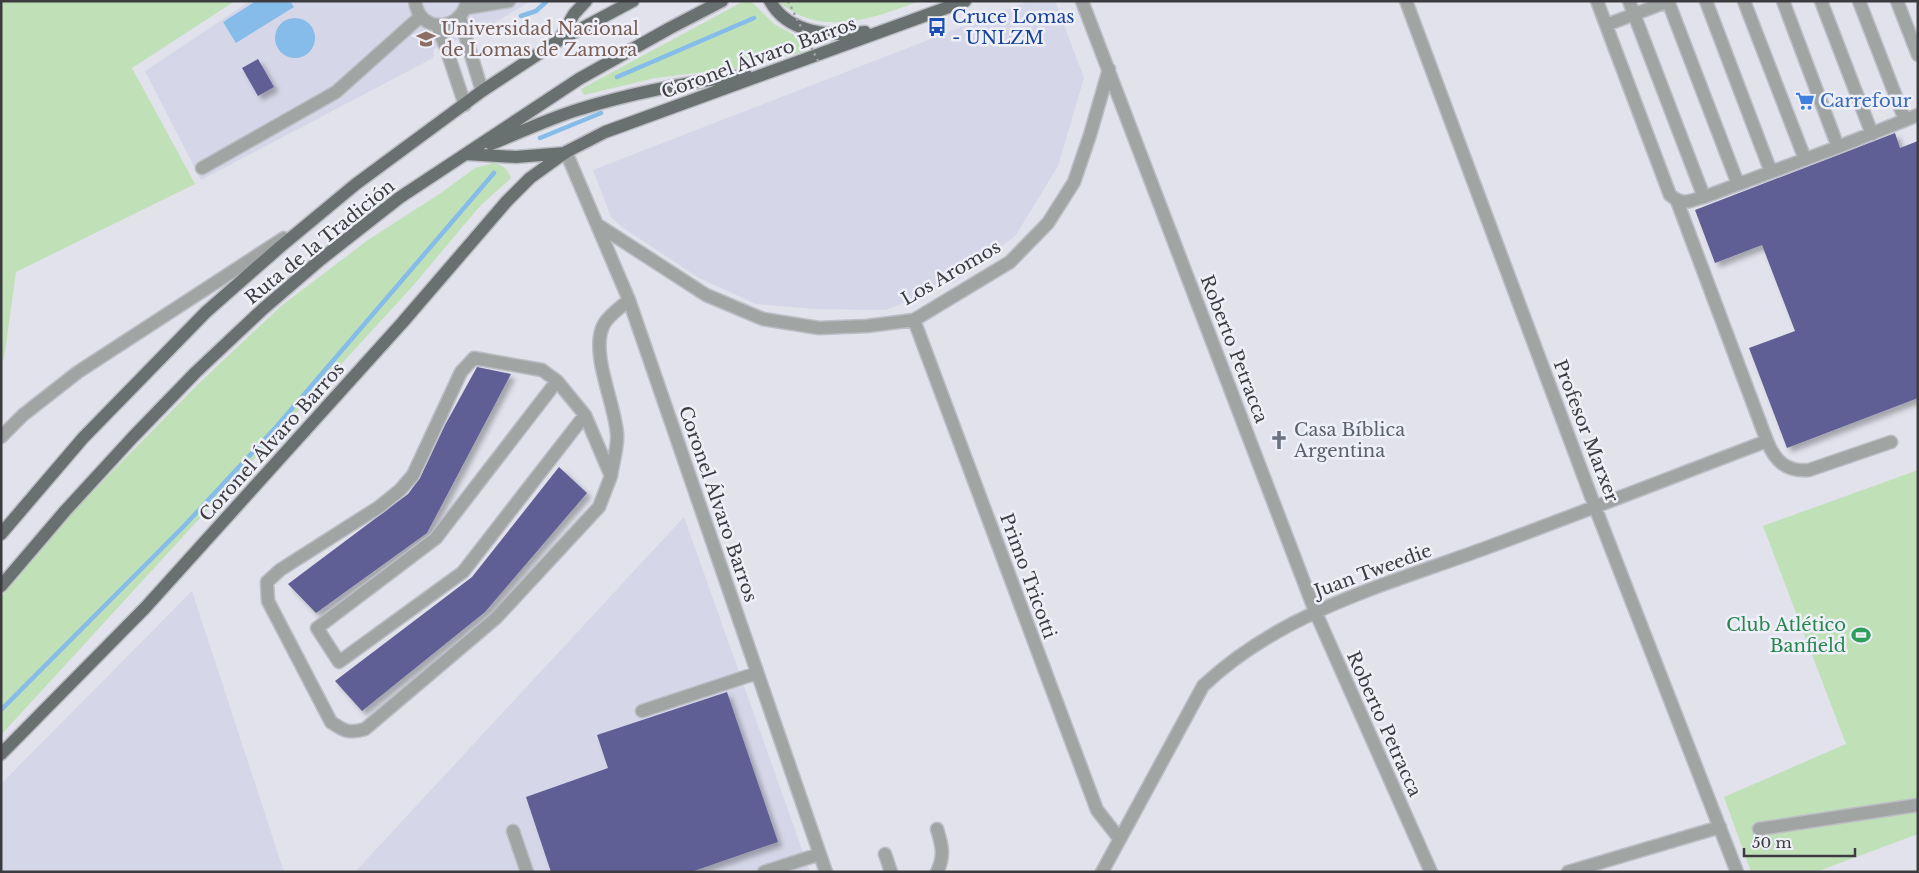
<svg xmlns="http://www.w3.org/2000/svg" width="1919" height="873" viewBox="0 0 1919 873" font-family="'Libre Baskerville',serif">
<style>
.built{fill:#d5d6e7}
.green{fill:#c0e0b8}
.water{fill:#86bce9}
.lines{fill:none;stroke-linecap:round;stroke-linejoin:round}
.stream{stroke:#86bce9;stroke-width:4.5}
.building{fill:#5e5f96;filter:url(#shadow)}
.minor-casing{stroke:#bdbdc5;stroke-width:15}
.major-casing{stroke:#bdbdc5;stroke-width:15}
.minor{stroke:#a0a5a4;stroke-width:12}
.major{stroke:#697170;stroke-width:12}
.path-bridge{stroke:#a0a0a8;stroke-width:2.5;stroke-dasharray:2.5 4;stroke-linecap:butt}
.labels{text-anchor:middle;stroke-width:5;stroke-linejoin:round;paint-order:stroke}
.transit-label{font-size:18px;fill:#164399;stroke:#eeeff8;text-anchor:start}
.education-label{font-size:18px;fill:#785e54;stroke:#eeeff8;text-anchor:start}
.street-label{font-size:18px;fill:#3c3c40;stroke:#eeeff8}
.shop-label{font-size:18px;fill:#366cbe;stroke:#eeeff8;text-anchor:start}
.worship-label{font-size:18px;fill:#5b616d;stroke:#eeeff8;text-anchor:start}
.leisure-label{font-size:18px;fill:#27864d;stroke:#eeeff8;text-anchor:end}
</style>
<defs>
<filter id="shadow"><feDropShadow dx="4.5" dy="4.5" stdDeviation="2.5" flood-color="#0004"/></filter>
</defs>
<rect width="100%" height="100%" fill="#e1e2eb"/>
<path class="built" d="M 250,1 L 531,1 L 482,30 L 434,49 L 433,58 L 201,180 L 145,71 Z
M 1029,1 L 1055,1 L 1084,78 L 1058,166 L 1016,235 L 957,281 L 886,310 L 814,309 L 756,304 L 699,278 L 622,227 L 611,217 L 593,170 Z
M 684,517 L 810,872 L 355,872 Z
M 192,591 L 284,872 L 1,872 L 1,784 Z"/>
<path class="green" d="M 1,1 L 235,1 L 132,68 L 195,184 L 16,272 L 4,359 L 1,362 Z
M 744,1 L 751,1 L 774,24 L 798,37 L 804,52 L 738,68 L 655,78 L 584,95 L 581,89 Z
M 778,1 L 920,1 C 873,18 821,39 778,1 Z
M 493,163 C 503,165 507,168 511,178 L 480,206 L 411,288 L 1,735 L 1,597 L 59,526 L 193,389 L 281,306 L 368,240 L 441,193 L 475,168 Z
M 1918,470 L 1918,834 L 1816,872 L 1751,872 L 1724,797 L 1846,744 L 1763,526 Z"/>
<path class="water" d="M 256,1 L 290,1 L 294,7 L 236,43 L 223,22 Z
M275 38a20 20 0 1 1 40 0a20 20 0 1 1-40 0Z"/>
<g class="lines">
<path class="stream" d="M 521,16 L 536,11 L 547,1
M 617,77 L 754,18
M 540,138 L 601,113
M 1,710 L 185,525 L 277,426 L 494,173"/>
</g>
<path class="building" d="M 258,59 L 274,87 L 258,96 L 242,68 Z
M 1895,133 L 1900,148 L 1918,141 L 1918,398 L 1787,448 L 1749,348 L 1795,331 L 1762,245 L 1715,263 L 1695,210 Z
M 477,367 L 511,374 L 427,533 L 316,613 L 288,584 L 408,494 L 420,478 L 445,425 Z
M 559,467 L 587,493 L 485,612 L 362,711 L 335,681 L 472,577 Z
M 727,692 L 778,842 L 691,872 L 551,872 L 526,797 L 608,768 L 597,735 Z"/>
<g class="lines">
<g class="minor-casing">
<path id="minor" d="M 415,1 C 419,34 461,32 467,1
M 1082,1 L 1315,611 L 1431,872
M 1406,1 L 1595,507 L 1737,872
M 1597,1 L 1670,195 C 1683,206 1689,201 1704,197 L 1838,147 L 1918,115
M 1629,1 L 1704,197
M 1668,1 L 1738,184
M 1706,1 L 1771,172
M 1744,1 L 1805,159
M 1783,1 L 1838,147
M 1821,1 L 1872,134
M 1859,1 L 1905,120
M 1897,1 L 1918,55
M 466,8 L 509,1
M 460,18 L 482,91
M 1606,25 L 1669,1
M 437,26 L 445,45 L 465,105
M 566,152 L 629,300 L 826,872
M 202,168 L 336,92 L 421,16
M 1677,201 L 1767,441 C 1775,461 1786,472 1809,470 L 1891,442
M 598,225 L 706,295 L 763,319 L 819,328 L 867,326 L 914,320 L 1010,262 L 1048,223 L 1074,182 L 1090,135 L 1109,69
M 914,320 L 1097,810 L 1119,838
M 474,358 L 542,370 L 557,381 L 585,415 L 611,476 L 599,507 L 496,618 L 365,729 C 349,734 344,731 331,722 L 268,601 L 267,582 L 280,570 L 379,507 L 400,490 L 413,475 L 461,372 Z
M 557,381 L 436,538 L 317,628 L 339,662 L 463,572 L 585,415
M 1,437 L 23,415 L 78,372 L 284,238
M 611,476 C 613,462 618,447 617,434 C 615,403 589,351 604,324 C 609,315 621,307 629,300
M 642,711 L 757,673
M 937,829 C 942,845 945,856 937,872
M 1759,829 L 1918,805
M 513,831 L 527,872
M 885,854 L 891,872
M 764,872 L 820,854
M 1102,872 L 1203,686 C 1281,612 1385,585 1483,549 C 1578,514 1672,477 1767,441
M 1568,872 L 1720,827"/>
</g>
<g class="major-casing">
<path id="major" d="M 770,1 C 788,34 832,37 865,32
M 559,40 L 574,14 L 586,1
M 491,144 C 519,133 548,119 577,110 C 631,93 689,82 746,75
M 466,154 L 516,157 L 565,153
M 1,534 L 83,438 L 206,312 L 280,247 L 356,184 L 482,91 L 558,41 L 633,1
M 1,586 L 65,511 L 133,437 L 196,372 L 263,309 L 320,260 L 399,198 L 579,79 L 670,28 L 722,1
M 1,754 L 145,608 L 402,323 L 507,201 L 530,178 L 566,152 L 605,132 L 965,1"/>
</g>
<use href="#minor" class="minor"/>
<use href="#major" class="major"/>
<path class="path-bridge" d="M 788,1 L 820,65"/>
</g>
<defs>
<g id="bus-bare" transform="scale(1.5)"><path d="M-5-6H5V4H4V6H2V4H-2V6H-4V4H-5ZM-3.5-4V0h7V-4ZM-3.5 1.2v1.5H-2V1.2ZM2 1.2v1.5H3.5V1.2Z" fill="#1a4fb4" stroke="#eeeff8" stroke-width="2.5" paint-order="stroke"/></g>
<g id="university-bare" transform="scale(1.5)"><path d="M0-5L7-2L0 1L-7-2ZM-4 1L0 2.5L4 1V4Q0 6-4 4Z" fill="#8d6e63" stroke="#eeeff8" stroke-width="2.5" paint-order="stroke"/></g>
<g id="supermarket-bare" transform="scale(1.5)"><path d="M-6-5.5h2.5l.6 2H6L4.5 2H-2.5L-4.4-4H-6ZM-1.5 3.2a1.3 1.3 0 1 0 .1 0ZM3 3.2a1.3 1.3 0 1 0 .1 0Z" fill="#3f7fe0" stroke="#eeeff8" stroke-width="2.5" paint-order="stroke"/></g>
<g id="church-bare" transform="scale(1.5)"><path d="M-1.2-6h2.4v3.5h3.3v2.4h-3.3V6h-2.4V-.1h-3.3v-2.4h3.3Z" fill="#6b7280" stroke="#eeeff8" stroke-width="2.5" paint-order="stroke"/></g>
<g id="stadium-bare" transform="scale(1.5)"><path d="M0-5a6.5 5 0 1 0 0 10a6.5 5 0 1 0 0-10ZM-3.5-1.8h7v3.6h-7Z" fill="#2e9e5b" stroke="#eeeff8" stroke-width="2.5" paint-order="stroke"/></g>
</defs>
<g fill-rule="evenodd">
<use href="#bus-bare" x="937" y="27"/>
<use href="#university-bare" x="426" y="39"/>
<use href="#supermarket-bare" x="1805" y="101"/>
<use href="#church-bare" x="1279" y="440"/>
<use href="#stadium-bare" x="1861" y="635"/>
</g>
<g class="labels">
<g class="transit-label">
<text x="952" y="23">Cruce Lomas<tspan x="952" dy="21">- UNLZM</tspan></text>
</g>
<g class="education-label">
<text x="441" y="35">Universidad Nacional<tspan x="441" dy="21">de Lomas de Zamora</tspan></text>
</g>
<g class="street-label">
<text transform="translate(759 58) rotate(-20)" y="6">Coronel Álvaro Barros</text>
<text transform="translate(320 242) rotate(-39)" y="6">Ruta de la Tradición</text>
<text transform="translate(951 273) rotate(-30)" y="6">Los Aromos</text>
<text transform="translate(1234 349) rotate(69)" y="6">Roberto Petracca</text>
<text transform="translate(1586 431) rotate(69)" y="6">Profesor Marxer</text>
<text transform="translate(272 442) rotate(-48)" y="6">Coronel Álvaro Barros</text>
<text transform="translate(718 504) rotate(71)" y="6">Coronel Álvaro Barros</text>
<text transform="translate(1373 571) rotate(-20)" y="6">Juan Tweedie</text>
<text transform="translate(1028 576) rotate(70)" y="6">Primo Tricotti</text>
<text transform="translate(1384 724) rotate(66)" y="6">Roberto Petracca</text>
</g>
<g class="shop-label">
<text x="1820" y="107">Carrefour</text>
</g>
<g class="worship-label">
<text x="1294" y="436">Casa Bíblica<tspan x="1294" dy="21">Argentina</tspan></text>
</g>
<g class="leisure-label">
<text x="1846" y="631">Club Atlético<tspan x="1846" dy="21">Banfield</tspan></text>
</g>
</g>
<rect width="1919" height="873" fill="none" stroke="#3c3c40" stroke-width="5"/>
<path d="M1744 848v8h111v-8" fill="none" stroke="#3c3c40" stroke-width="2.5"/>
<text x="1752" y="848" font-size="15" fill="#3c3c40" stroke="#eeeff8" stroke-width="4" paint-order="stroke">50 m</text>
</svg>
